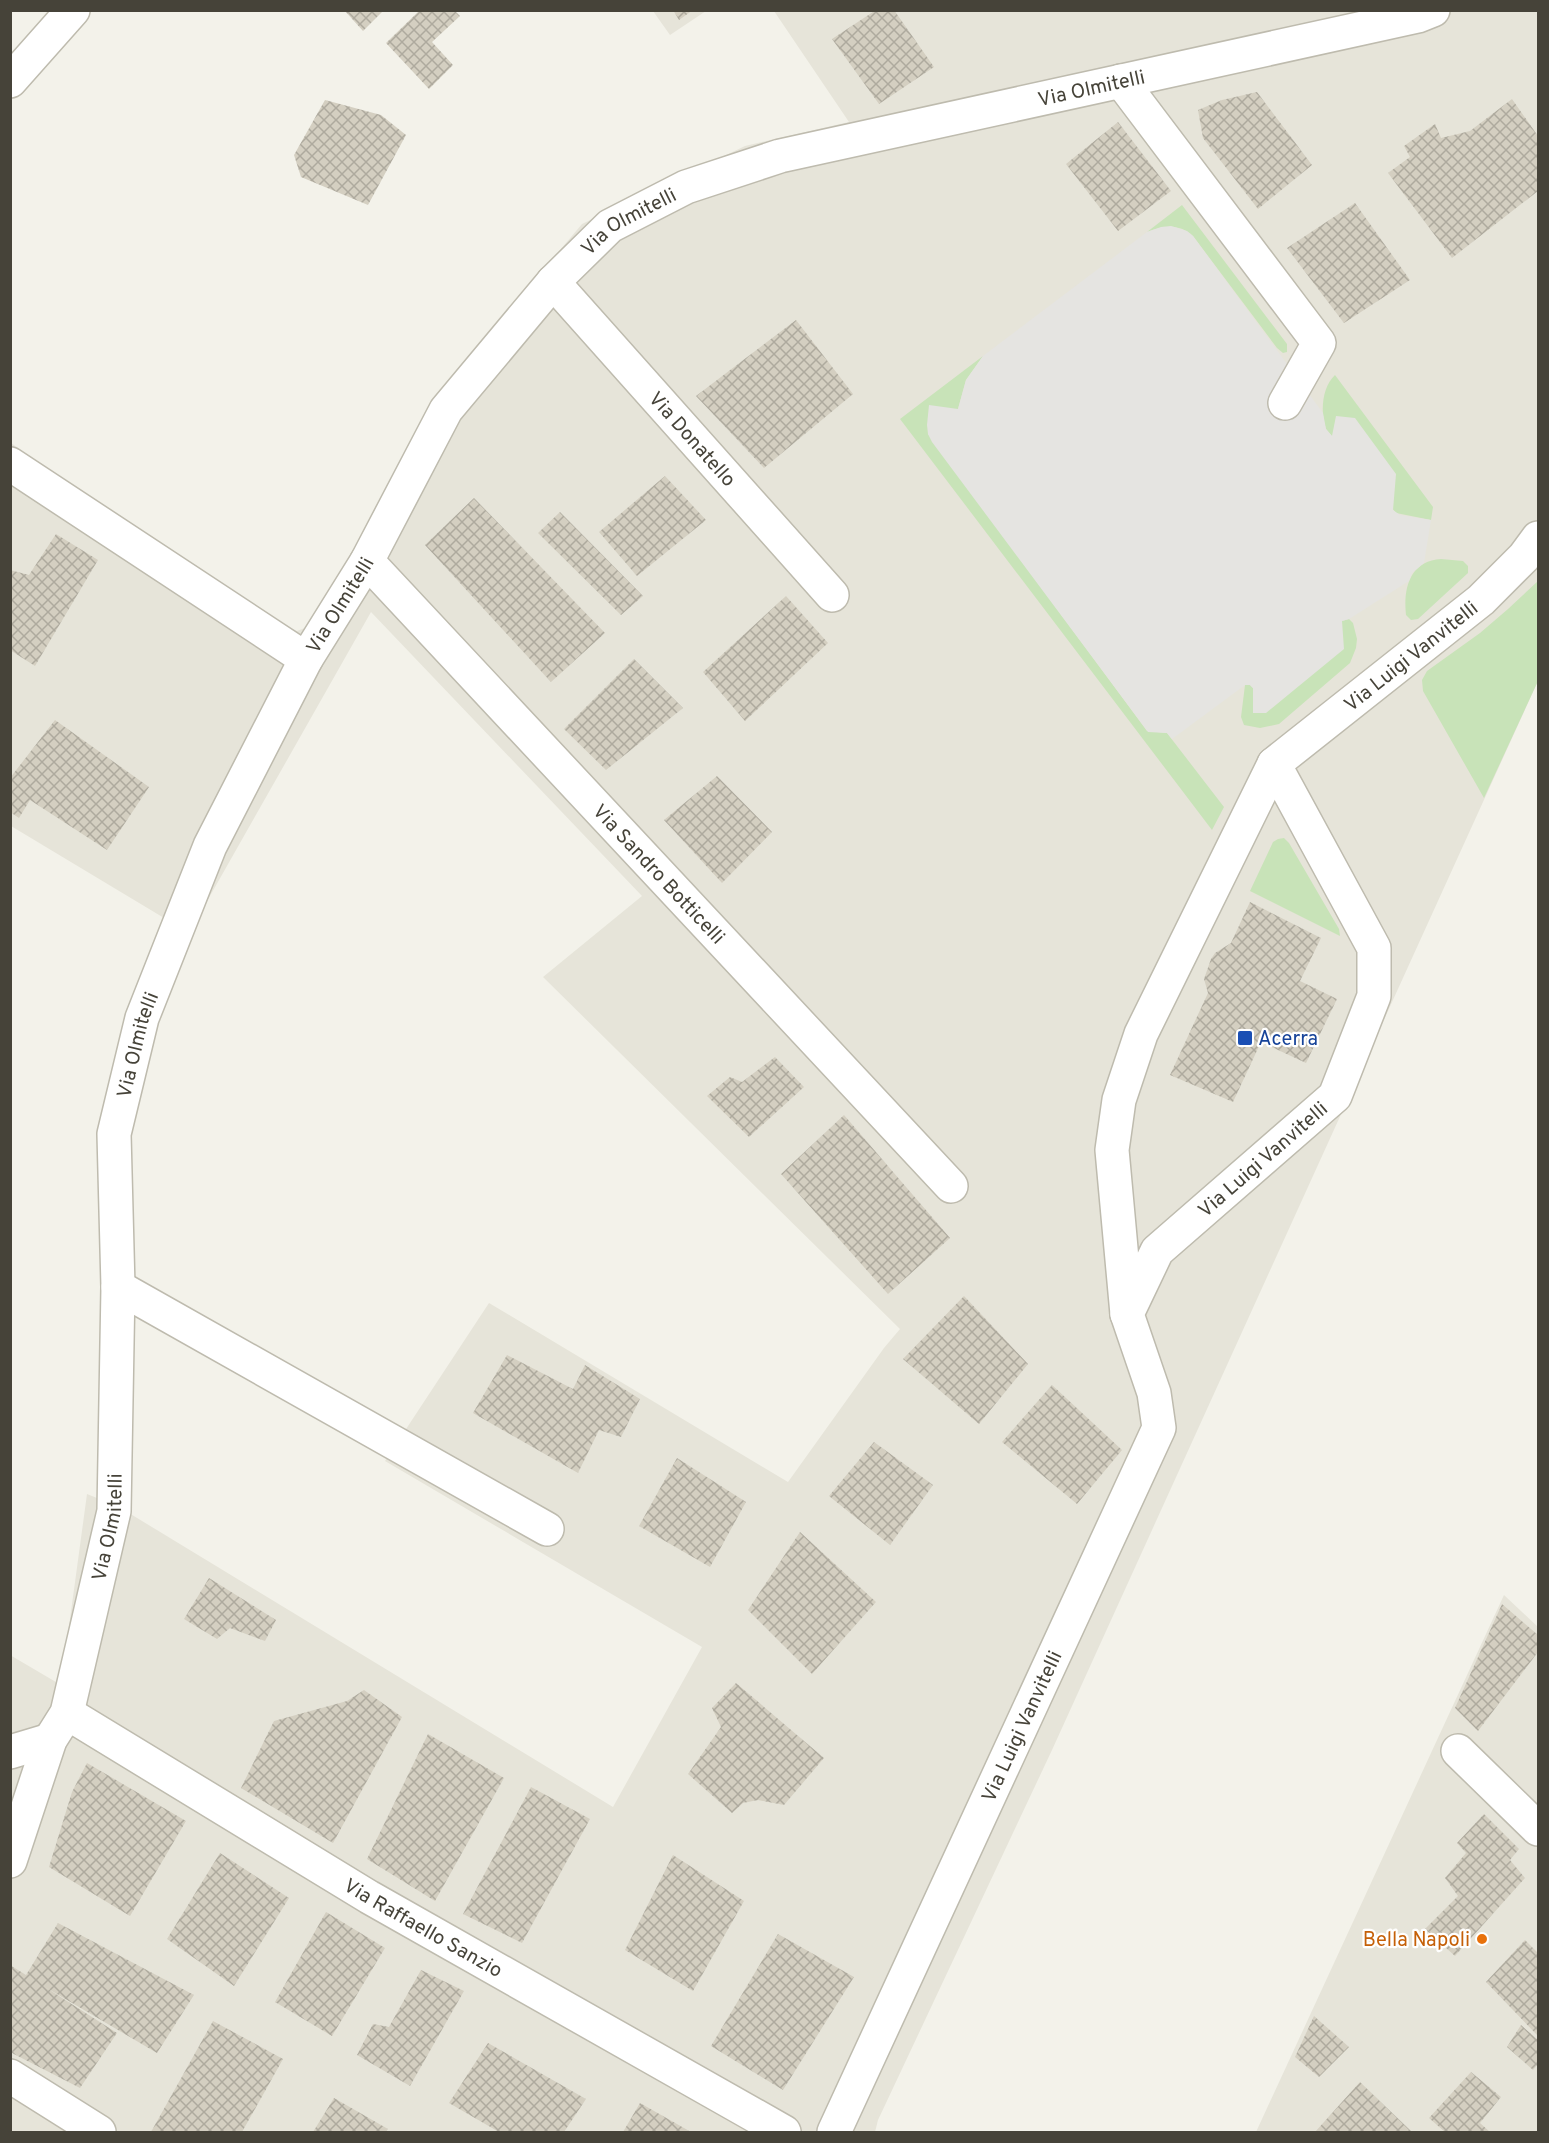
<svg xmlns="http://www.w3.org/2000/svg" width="1549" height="2143" viewBox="0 0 1549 2143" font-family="Overpass,sans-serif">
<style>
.residential{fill:#e6e4d9}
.green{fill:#c8e3b8}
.parking{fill:#e5e4e1}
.building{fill:url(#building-cross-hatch)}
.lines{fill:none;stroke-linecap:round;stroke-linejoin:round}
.minor-casing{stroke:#bebbae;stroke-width:36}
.minor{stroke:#fff;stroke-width:33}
.transit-dot{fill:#1a4fb4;stroke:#fff;stroke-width:2}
.food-dot{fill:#e8710a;stroke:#fff;stroke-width:2}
.labels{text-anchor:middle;stroke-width:4.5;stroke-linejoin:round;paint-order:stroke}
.street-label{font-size:20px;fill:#464339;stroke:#fff}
.transit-label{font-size:20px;fill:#164399;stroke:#fff;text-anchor:start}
.food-label{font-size:20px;fill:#c56008;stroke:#fff;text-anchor:end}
</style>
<defs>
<pattern id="building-cross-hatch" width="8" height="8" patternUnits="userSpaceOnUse" patternTransform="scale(1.5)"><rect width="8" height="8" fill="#d4cfc1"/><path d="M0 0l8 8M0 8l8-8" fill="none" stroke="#aeaa9e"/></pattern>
</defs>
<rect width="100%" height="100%" fill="#f3f2ea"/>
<path class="residential" d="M 653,11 L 706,11 L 670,35 Z
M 774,11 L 1538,11 L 1538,681 L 1052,1750 L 878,2120 L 875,2132 L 11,2132 L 10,1655 L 61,1685 L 87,1494 L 119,1507 L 613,1807 L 702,1647 L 385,1461 L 489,1303 L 788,1482 L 884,1348 L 900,1329 L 543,977 L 642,896 L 371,612 L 189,933 L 11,826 L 11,443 L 97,504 L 271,619 L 297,631 L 310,626 L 458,371 L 582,224 L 745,146 L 849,122 Z
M 1504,1595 L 1538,1627 L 1538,2132 L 1256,2132 Z"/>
<path class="green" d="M 1182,205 L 1287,344 L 1287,352 L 1283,353 L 1277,348 L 1193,236 C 1178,223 1164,226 1147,232 Z
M 983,356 L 966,380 L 958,409 L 928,434 L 1147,731 L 1167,733 L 1224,807 L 1212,830 L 900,419 Z
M 1335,375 L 1433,507 L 1431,520 L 1396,513 L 1326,429 C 1320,412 1322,387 1335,375 Z
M 1441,559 L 1463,561 L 1468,566 L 1468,573 L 1418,619 L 1411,620 L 1406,615 C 1403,588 1410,561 1441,559 Z
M 1538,581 L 1538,681 L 1484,798 L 1423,691 L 1422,680 L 1427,671 L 1480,633 L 1508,609 Z
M 1349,619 L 1353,623 L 1357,639 L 1356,648 L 1350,663 L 1279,724 L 1260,728 L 1244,725 L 1241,717 L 1245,685 L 1250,685 L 1253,688 L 1342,621 Z
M 1284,838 L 1289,843 L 1339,929 L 1340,936 L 1250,891 L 1273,842 L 1278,839 Z"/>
<path class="parking" d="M 1171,226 L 1187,231 L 1193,236 L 1323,413 L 1326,429 L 1332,436 L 1336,416 L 1355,418 L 1396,474 L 1393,510 L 1400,515 L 1431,520 L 1424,563 L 1412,573 L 1409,581 L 1349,619 L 1342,621 L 1344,649 L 1266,713 L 1253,713 L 1253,688 L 1250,685 L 1245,685 L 1172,739 L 1167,733 L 1148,732 L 932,442 L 928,434 L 927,425 L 929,405 L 958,409 L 966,380 L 983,356 L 1147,232 L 1161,227 Z"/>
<path class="building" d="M 344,10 L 384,10 L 363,31 Z
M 420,10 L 454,10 L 460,16 L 432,42 L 453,65 L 429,89 L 386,43 Z
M 673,10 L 693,10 L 679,20 Z
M 876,10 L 894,10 L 934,67 L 879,104 L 832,39 Z
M 1257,92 L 1312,165 L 1258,209 L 1203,138 L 1198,110 L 1222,100 Z
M 1512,99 L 1538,136 L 1538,191 L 1452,258 L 1388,173 L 1410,157 L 1404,146 L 1435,124 L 1441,138 L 1470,131 Z
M 325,100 L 381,115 L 406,135 L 368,205 L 301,177 L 294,155 Z
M 1118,122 L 1171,191 L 1118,231 L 1066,164 Z
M 1355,203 L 1410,280 L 1344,323 L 1287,248 Z
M 796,320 L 853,394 L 764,468 L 696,396 Z
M 665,476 L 706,520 L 637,576 L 599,532 Z
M 474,498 L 605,633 L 551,682 L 425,545 Z
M 560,512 L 643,596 L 621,615 L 538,533 Z
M 56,534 L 98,560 L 35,666 L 10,650 L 10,570 L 29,575 Z
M 786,596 L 828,643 L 745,721 L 703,672 Z
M 634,659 L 683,708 L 606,770 L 564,729 Z
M 55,720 L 149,787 L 107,850 L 30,800 L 19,818 L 10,812 L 10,778 Z
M 717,776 L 772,832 L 722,883 L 664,820 Z
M 1250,902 L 1321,938 L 1300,981 L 1337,999 L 1306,1063 L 1261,1042 L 1233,1102 L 1170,1075 L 1208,993 L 1204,979 L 1211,959 L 1215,953 L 1231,943 Z
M 775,1057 L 804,1087 L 749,1137 L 707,1096 L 730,1077 L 742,1082 Z
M 844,1115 L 950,1238 L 888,1294 L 781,1174 Z
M 964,1296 L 1028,1364 L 979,1424 L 903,1359 Z
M 507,1355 L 573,1389 L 585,1365 L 640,1399 L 621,1437 L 599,1430 L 578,1473 L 473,1413 Z
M 1052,1385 L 1122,1450 L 1077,1504 L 1002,1442 Z
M 874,1442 L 933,1485 L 890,1545 L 829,1496 Z
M 677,1458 L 746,1502 L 710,1567 L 639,1526 Z
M 800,1532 L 876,1602 L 812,1674 L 748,1610 Z
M 209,1578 L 276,1620 L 265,1641 L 230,1628 L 217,1639 L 184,1619 Z
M 1502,1604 L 1538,1635 L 1538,1652 L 1478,1731 L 1455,1708 Z
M 736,1683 L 824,1758 L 784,1805 L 758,1800 L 743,1803 L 732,1813 L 688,1774 L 721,1727 L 712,1708 Z
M 364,1690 L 402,1717 L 333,1843 L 241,1788 L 274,1721 L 347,1701 Z
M 428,1734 L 504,1778 L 435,1901 L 367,1859 Z
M 87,1763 L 186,1821 L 130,1916 L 49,1867 L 72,1792 Z
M 531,1787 L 590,1819 L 522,1943 L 463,1914 Z
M 1484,1814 L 1519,1849 L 1510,1860 L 1525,1878 L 1455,1956 L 1425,1929 L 1458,1896 L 1445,1878 L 1466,1853 L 1457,1843 Z
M 220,1853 L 289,1898 L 234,1986 L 167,1939 Z
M 673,1855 L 744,1901 L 693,1991 L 625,1950 Z
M 326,1912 L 385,1948 L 332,2036 L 275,2002 Z
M 58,1923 L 194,1995 L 157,2053 L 45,1987 L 117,2033 L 80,2088 L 10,2052 L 10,1965 L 26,1975 Z
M 778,1934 L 854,1977 L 783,2090 L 711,2046 Z
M 1525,1940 L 1538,1953 L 1538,2036 L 1486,1982 Z
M 421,1970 L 464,1991 L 410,2086 L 357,2055 L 373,2024 L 389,2027 Z
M 1314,2016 L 1349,2047 L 1319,2077 L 1295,2057 Z
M 213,2021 L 283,2059 L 242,2132 L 151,2132 Z
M 1521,2025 L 1538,2040 L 1538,2064 L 1533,2070 L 1507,2047 Z
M 488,2043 L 586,2099 L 564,2132 L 499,2132 L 449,2103 Z
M 1471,2072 L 1501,2097 L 1480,2123 L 1490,2132 L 1445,2132 L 1429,2118 Z
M 1360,2082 L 1412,2132 L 1315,2132 Z
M 334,2098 L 388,2129 L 386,2132 L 313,2132 Z
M 640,2103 L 691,2132 L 623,2132 Z"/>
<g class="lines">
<g class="minor-casing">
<g id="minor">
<path d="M 10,81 L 73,10"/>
<path d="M 1121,81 L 1319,343 L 1285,403"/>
<path id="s1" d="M 553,282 L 832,595"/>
<path d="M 10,464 L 306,659"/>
<path id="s2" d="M 367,561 L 951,1186"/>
<path d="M 118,1287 L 547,1529"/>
<path id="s3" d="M 1127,1314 L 1112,1150 L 1119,1100 L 1141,1034 L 1274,764 L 1481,600 L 1524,557 L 1538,538"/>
<path id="s4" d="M 67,1713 L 369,1897 L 784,2132"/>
<path d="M 1458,1751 L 1538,1829"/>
<path d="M 10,1752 L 50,1740"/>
<path id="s5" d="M 10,1861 L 50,1740 L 67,1713 L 114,1511 L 118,1287 L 114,1134 L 142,1018 L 210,846 L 306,659 L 367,561 L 446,410 L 553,282 L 610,226 L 686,187 L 780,156 L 1418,16 L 1433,10"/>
<path d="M 10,2076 L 99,2132"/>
<path id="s6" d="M 834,2132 L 1159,1428 L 1154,1393 L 1127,1314 L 1157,1251 L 1335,1096 L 1374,996 L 1374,948 L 1274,764"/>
</g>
</g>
<use href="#minor" class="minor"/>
</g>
<rect class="transit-dot" x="1237" y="1030" width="16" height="16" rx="3"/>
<circle class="food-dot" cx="1482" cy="1939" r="6"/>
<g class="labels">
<g class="street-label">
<text dy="7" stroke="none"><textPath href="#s5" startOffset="2294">Via Olmitelli</textPath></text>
<text dy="7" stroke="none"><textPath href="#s5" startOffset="1809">Via Olmitelli</textPath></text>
<text dy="7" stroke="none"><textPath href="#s1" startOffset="210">Via Donatello</textPath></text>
<text dy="7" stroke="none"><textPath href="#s5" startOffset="1322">Via Olmitelli</textPath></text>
<text dy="7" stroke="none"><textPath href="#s3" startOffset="760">Via Luigi Vanvitelli</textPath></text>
<text dy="7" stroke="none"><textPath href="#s2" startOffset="428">Via Sandro Botticelli</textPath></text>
<text dy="7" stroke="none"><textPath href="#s5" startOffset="836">Via Olmitelli</textPath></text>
<text dy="7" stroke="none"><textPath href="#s6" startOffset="1104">Via Luigi Vanvitelli</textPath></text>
<text dy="7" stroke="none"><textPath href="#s5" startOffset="350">Via Olmitelli</textPath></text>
<text dy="7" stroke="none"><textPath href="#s6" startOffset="447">Via Luigi Vanvitelli</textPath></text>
<text dy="7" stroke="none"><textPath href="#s4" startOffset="416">Via Raffaello Sanzio</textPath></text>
</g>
<g class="transit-label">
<text x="1258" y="1045">Acerra</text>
</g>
<g class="food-label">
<text x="1470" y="1946">Bella Napoli</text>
</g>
</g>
<rect width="1549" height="2143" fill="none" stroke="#464339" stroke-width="24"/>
</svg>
